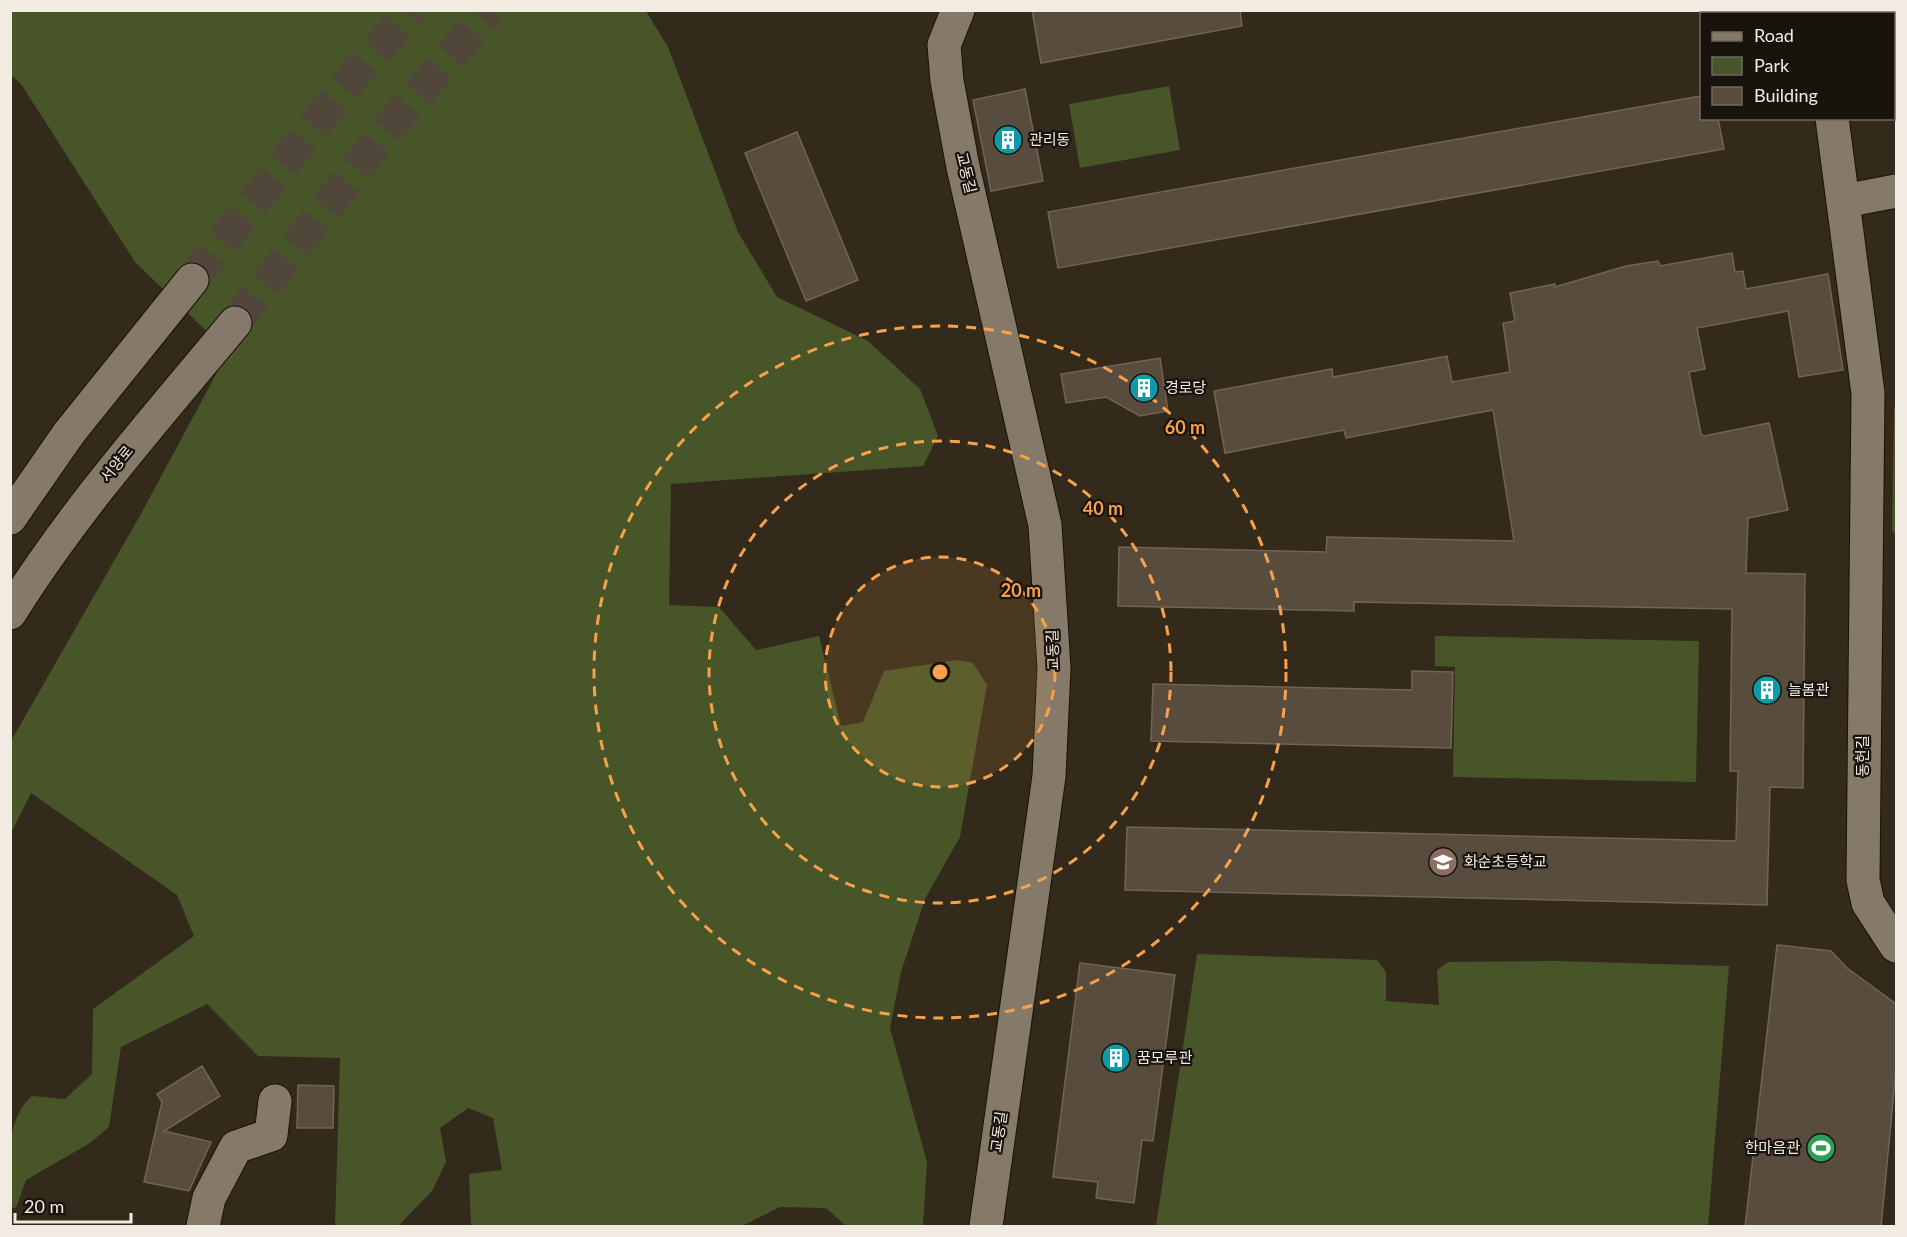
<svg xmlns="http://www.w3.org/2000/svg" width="1907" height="1237" viewBox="0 0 1907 1237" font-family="Lato,'Noto Sans KR',sans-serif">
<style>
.green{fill:#475528}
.building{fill:#574c3d;stroke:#706555;stroke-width:1.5}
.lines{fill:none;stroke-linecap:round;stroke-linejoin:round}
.secondary-tunnel{stroke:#50473a;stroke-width:33;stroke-dasharray:33 16;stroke-linecap:butt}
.street-casing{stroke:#1b1206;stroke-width:35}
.secondary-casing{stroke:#1b1206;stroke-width:35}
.street{stroke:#857969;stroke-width:33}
.secondary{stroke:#857969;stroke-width:33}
.ring{fill:none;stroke:#f8a14b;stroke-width:3;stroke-dasharray:10 8}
.labels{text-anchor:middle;stroke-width:4.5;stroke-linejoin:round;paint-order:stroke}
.poi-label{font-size:15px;fill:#f2ebe2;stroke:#18130d;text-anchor:start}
.street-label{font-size:15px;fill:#f2ebe2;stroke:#18130d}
.centre{fill:#f8a14b;stroke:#18130d;stroke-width:3}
.ring-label{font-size:18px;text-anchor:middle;font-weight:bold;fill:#f8a14b;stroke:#18130d;stroke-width:4.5;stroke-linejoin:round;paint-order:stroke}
</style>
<rect width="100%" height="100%" fill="#342a1c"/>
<path class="green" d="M 11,11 L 646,11 L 668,47 L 738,232 L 777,297 L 868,341 L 920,389 L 938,436 L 923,466 L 671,484 L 669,605 L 719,607 L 756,650 L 819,636 L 841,726 L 863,722 L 884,671 L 957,660 L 973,663 L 987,685 L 960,837 L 925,899 L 901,972 L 890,1028 L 927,1162 L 923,1226 L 846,1226 L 826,1208 L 780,1207 L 742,1226 L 471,1226 L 469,1174 L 502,1170 L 493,1118 L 468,1108 L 440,1128 L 446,1162 L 432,1191 L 398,1226 L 335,1226 L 340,1058 L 258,1056 L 207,1004 L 121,1047 L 109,1127 L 90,1143 L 26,1180 L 16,1208 L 11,1207 C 11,1170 2,1123 32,1096 L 65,1099 L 92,1074 L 93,1009 L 194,936 L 177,895 L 31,793 L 11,833 L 11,741 L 142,512 L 228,352 L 135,262 L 21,84 L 11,75 Z
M 1169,86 L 1180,150 L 1080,168 L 1069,104 Z
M 1896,406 L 1896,537 L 1892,529 L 1894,407 Z
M 1435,636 L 1699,641 L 1696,782 L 1453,777 L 1455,667 L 1435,666 Z
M 1197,954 L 1377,960 L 1386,972 L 1386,1001 L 1439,1005 L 1437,970 L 1448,962 L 1557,961 L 1729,966 L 1708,1226 L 1156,1226 Z"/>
<path class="building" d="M 1032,10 L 1240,10 L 1242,26 L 1041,63 Z
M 1025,89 L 1043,181 L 991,191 L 973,100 Z
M 1701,96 L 1701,118 L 1718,118 L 1724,149 L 1058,268 L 1048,212 Z
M 797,132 L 858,280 L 806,301 L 745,153 Z
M 1732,253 L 1735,272 L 1743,271 L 1746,289 L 1828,274 L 1843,370 L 1799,377 L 1788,311 L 1697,328 L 1705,369 L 1689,372 L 1701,434 L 1704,436 L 1769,423 L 1788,510 L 1748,518 L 1746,573 L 1805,574 L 1803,788 L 1770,787 L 1767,905 L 1125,890 L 1127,827 L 1736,841 L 1738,771 L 1730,771 L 1732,609 L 1354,602 L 1354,611 L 1118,606 L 1119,547 L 1326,552 L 1327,537 L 1514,541 L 1493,410 L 1346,438 L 1344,430 L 1225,453 L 1214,391 L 1332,369 L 1333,377 L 1447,356 L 1452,382 L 1510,372 L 1503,323 L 1515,321 L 1510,293 L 1555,284 L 1555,287 L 1626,266 L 1658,261 L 1660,266 Z
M 1160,358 L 1168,411 L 1140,416 L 1106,397 L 1066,403 L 1061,374 Z
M 1412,671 L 1453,672 L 1451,748 L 1151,741 L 1153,684 L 1412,690 Z
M 1777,945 L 1831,951 L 1847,968 L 1896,1004 L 1896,1069 L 1881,1227 L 1745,1227 Z
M 1080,963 L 1175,975 L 1153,1141 L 1142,1140 L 1134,1203 L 1096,1198 L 1098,1182 L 1053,1177 Z
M 202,1066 L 220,1096 L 164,1131 L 211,1142 L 189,1191 L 144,1182 L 162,1102 L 157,1094 Z
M 298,1085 L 334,1086 L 333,1128 L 297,1128 Z"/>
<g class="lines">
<path class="secondary-tunnel" d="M 192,280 L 355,74 L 413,10
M 235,323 L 399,115 L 491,10"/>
<g class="street-casing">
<path id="street" d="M 958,10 L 944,45 L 947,81 L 963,167 L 1045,525 L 1054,668 L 1049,776 L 986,1226
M 1816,10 L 1816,14
M 1832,118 L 1868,393 L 1863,880 L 1868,903 L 1896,946
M 1844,201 L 1896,191
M 203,1226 L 209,1198 L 236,1147 L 271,1135 L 275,1101"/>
</g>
<g class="secondary-casing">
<path id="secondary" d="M 10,518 L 69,433 L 192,280
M 10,613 C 75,509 157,417 235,323"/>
</g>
<use href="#street" class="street"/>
<use href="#secondary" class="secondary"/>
</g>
<circle cx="940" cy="672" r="115" fill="#f8a14b" fill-opacity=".12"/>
<g class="ring">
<circle cx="940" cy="672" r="115"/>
<circle cx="940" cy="672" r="231"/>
<circle cx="940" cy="672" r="346"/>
</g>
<defs>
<g id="building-disc" transform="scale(1.5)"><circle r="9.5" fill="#0f9aa8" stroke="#18130d"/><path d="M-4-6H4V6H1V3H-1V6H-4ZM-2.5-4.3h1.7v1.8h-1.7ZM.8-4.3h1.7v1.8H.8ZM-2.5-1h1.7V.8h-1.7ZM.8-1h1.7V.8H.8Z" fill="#fff"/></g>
<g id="school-disc" transform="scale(1.5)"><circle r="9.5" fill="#8d6e63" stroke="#18130d"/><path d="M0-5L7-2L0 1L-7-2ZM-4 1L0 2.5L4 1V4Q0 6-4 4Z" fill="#fff"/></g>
<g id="stadium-disc" transform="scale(1.5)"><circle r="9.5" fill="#2e9e5b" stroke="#18130d"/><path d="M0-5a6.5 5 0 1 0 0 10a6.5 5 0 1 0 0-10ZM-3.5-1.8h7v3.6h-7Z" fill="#fff"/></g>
</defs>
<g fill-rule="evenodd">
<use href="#building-disc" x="1008" y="140"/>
<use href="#building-disc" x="1144" y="388"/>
<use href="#building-disc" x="1767" y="690"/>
<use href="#school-disc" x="1443" y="862"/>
<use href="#building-disc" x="1116" y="1058"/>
<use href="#stadium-disc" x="1821" y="1148"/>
</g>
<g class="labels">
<g class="poi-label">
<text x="1029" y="145">관리동</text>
<text x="1165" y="393">경로당</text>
<text x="1788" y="695">늘봄관</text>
<text x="1464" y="867">화순초등학교</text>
<text x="1137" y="1063">꿈모루관</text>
<text x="1800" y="1153" text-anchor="end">한마음관</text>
</g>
<g class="street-label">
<text transform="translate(966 173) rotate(76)" y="5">교동길</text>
<text transform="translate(117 464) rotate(-51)" y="5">서양로</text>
<text transform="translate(1053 650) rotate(-92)" y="5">교동길</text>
<text transform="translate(1863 756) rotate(-90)" y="5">동헌길</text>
<text transform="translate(999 1132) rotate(-82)" y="5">교동길</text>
</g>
</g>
<circle cx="940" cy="672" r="9" class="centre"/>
<g class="ring-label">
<text x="1185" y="434">60 m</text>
<text x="1103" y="515">40 m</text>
<text x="1021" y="597">20 m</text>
</g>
<rect width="1907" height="1237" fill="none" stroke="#f2ebe2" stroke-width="24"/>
<rect x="1700" y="12" width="195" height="108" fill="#18130d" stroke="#6f6962" stroke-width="1.5"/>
<rect x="1712" y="32" width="30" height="9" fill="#857969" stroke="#6f6962" stroke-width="1.5"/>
<text x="1754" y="42" font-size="18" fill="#f2ebe2">Road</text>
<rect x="1712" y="57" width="30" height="18" fill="#475528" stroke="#6f6962" stroke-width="1.5"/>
<text x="1754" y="72" font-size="18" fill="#f2ebe2">Park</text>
<rect x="1712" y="87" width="30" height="18" fill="#574c3d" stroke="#6f6962" stroke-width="1.5"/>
<text x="1754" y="102" font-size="18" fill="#f2ebe2">Building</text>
<path d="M15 1213v9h116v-9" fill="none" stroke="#f2ebe2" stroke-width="3"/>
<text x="24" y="1213" font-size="18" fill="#f2ebe2" stroke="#18130d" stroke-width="4.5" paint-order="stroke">20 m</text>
</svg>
